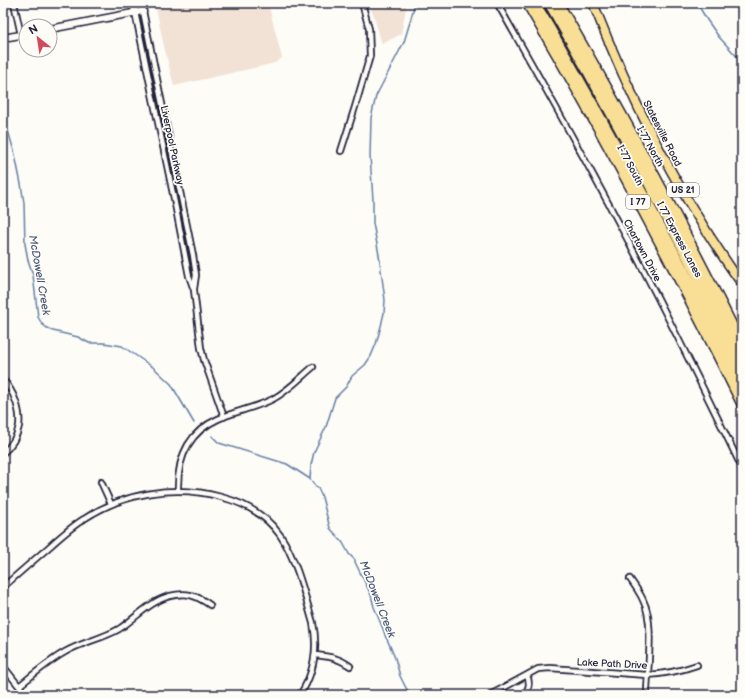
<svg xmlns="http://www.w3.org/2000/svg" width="745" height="698" viewBox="0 0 745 698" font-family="'Balsamiq Sans',sans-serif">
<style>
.built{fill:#f1e2d5}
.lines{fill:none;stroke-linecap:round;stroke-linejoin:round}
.stream{stroke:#657fa4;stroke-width:1.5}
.minor-casing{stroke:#22223b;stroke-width:8}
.tertiary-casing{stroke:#22223b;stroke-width:9}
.primary-casing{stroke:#22223b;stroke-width:11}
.motorway-casing{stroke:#22223b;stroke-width:12}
.minor{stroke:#fdfcf7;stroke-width:4.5}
.tertiary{stroke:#fdfcf7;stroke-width:6}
.primary{stroke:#f9df96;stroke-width:8}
.motorway{stroke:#f9df96;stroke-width:9}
.labels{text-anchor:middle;stroke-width:3.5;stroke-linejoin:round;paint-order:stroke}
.shield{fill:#fdfcf7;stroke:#646373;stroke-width:1}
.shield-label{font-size:9px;font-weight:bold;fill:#22223b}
.street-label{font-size:10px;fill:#22223b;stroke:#fdfcf7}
.water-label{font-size:11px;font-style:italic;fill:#495878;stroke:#fdfcf7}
</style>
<rect width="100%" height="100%" fill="#fdfcf7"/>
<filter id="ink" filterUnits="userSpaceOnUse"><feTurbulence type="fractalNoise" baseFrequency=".025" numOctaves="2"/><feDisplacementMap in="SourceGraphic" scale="8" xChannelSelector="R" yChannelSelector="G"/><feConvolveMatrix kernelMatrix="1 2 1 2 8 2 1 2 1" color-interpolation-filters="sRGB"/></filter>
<g filter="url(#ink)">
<path class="built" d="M 155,3 L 268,3 L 282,58 L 275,63 L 174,86 L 163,42 Z
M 369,3 L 407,3 L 401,34 L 382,44 L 374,17 Z"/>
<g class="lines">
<path class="stream" d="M 697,3 L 707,20 L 719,37 L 742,62
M 3,111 C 4,119 5,128 9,134 L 13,148 L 14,150 L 21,184 L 24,203 L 25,244 L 28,260 L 33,275 L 38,317 L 42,324 L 47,328 L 53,331 L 78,337 L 89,343 L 104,343 L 122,346 L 154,368 L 171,384 L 194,423
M 212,436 L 219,443 L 287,464 L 310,479 L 316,487 L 318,488 L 322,497 L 326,513 L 330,528 L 343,543 L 349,554 L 355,560 L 355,562 L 371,595 L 374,607 L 383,629 L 386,638 L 387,639 L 395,658 L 400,676 L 406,688 L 412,695
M 310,479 L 311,465 L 314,452 L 326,427 L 335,398 L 346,387 L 352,376 L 365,365 L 371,356 L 376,344 L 381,326 L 384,313 L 385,300 L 379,255 L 373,223 L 373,200 L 370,156 L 371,118 L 376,96 L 404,42 L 410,22 L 415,3"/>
<g class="minor-casing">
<path id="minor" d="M 14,3 L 21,35
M 497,3 C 548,92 598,182 645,273 C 678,337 710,402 742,468
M 143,11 L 193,255 L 196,275 L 194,289
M 135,12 L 174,199 L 189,276 L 194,290 L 201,348 L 204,360 L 224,417
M 341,151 L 355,107 L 370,56 L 369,29 L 362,3
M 3,380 C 14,391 21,411 19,426 C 17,437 10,447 3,453
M 101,482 L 111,504
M 178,491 C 177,459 187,433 218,419 C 236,411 255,408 273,399 C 288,391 300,378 313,367
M 630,579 C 635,586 640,593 643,600 C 655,623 647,669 647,695
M 3,587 C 18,574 33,561 49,547 C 60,537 71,527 84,519 C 123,493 175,484 221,497 C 244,503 266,515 280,535 C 296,558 305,596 313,623 C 318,648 314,673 300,695
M 315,655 C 330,657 337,657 350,666
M 3,666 L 26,695
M 19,686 C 34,674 49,661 65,652 C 82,642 102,639 119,629 C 136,618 150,601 170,596 C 187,592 196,595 210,605
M 490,695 L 538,669 L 550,668 L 647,675 C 665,674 680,671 697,665
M 523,695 C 530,689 530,683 527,675"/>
</g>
<g class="tertiary-casing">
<path id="tertiary" d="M 133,3 L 135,12
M 50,29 L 143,11 L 142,3
M 3,38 L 26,34"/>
</g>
<g class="primary-casing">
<path id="primary" d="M 593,3 C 631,100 681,199 742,284"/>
</g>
<g class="motorway-casing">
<path id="motorway" d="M 527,3 C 604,134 675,268 742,404
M 535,3 C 571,63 604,124 638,185 C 674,251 709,317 742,384
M 549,3 C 617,121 681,242 742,365
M 558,3 C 624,114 684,229 742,345"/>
</g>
<use href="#minor" class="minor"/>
<use href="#tertiary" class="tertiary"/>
<use href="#primary" class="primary"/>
<use href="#motorway" class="motorway"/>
</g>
</g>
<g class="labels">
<g class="shield">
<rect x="667" y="183" width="32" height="14" rx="3"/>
<rect x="626" y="195" width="24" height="14" rx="3"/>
</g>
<g class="shield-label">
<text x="683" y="193">US 21</text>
<text x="638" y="205">I 77</text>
</g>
<g class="street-label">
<text transform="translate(663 133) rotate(63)" y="4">Statesville Road</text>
<text transform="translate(173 145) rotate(78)" y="4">Liverpool Parkway</text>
<text transform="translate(651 146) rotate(61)" y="4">I-77 North</text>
<text transform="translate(631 165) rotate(62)" y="4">I-77 South</text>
<text transform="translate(680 239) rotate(62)" y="4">I 77 Express Lanes</text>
<text transform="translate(643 250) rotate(62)" y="4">Chartown Drive</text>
<text transform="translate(612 663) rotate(3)" y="4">Lake Path Drive</text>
</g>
<g class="water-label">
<text transform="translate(40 275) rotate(80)" y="4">McDowell Creek</text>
<text transform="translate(378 599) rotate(69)" y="4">McDowell Creek</text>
</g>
</g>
<rect width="745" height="698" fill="none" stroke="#fdfcf7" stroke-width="16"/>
<rect x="8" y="8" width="729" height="682" fill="none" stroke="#22223b" stroke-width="1.5" filter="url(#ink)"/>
<g transform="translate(38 38) rotate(330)"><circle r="19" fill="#fdfcf7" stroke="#a5a5ac"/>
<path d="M0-3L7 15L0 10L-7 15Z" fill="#d1495b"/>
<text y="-6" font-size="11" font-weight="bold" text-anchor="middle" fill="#22223b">N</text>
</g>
</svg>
